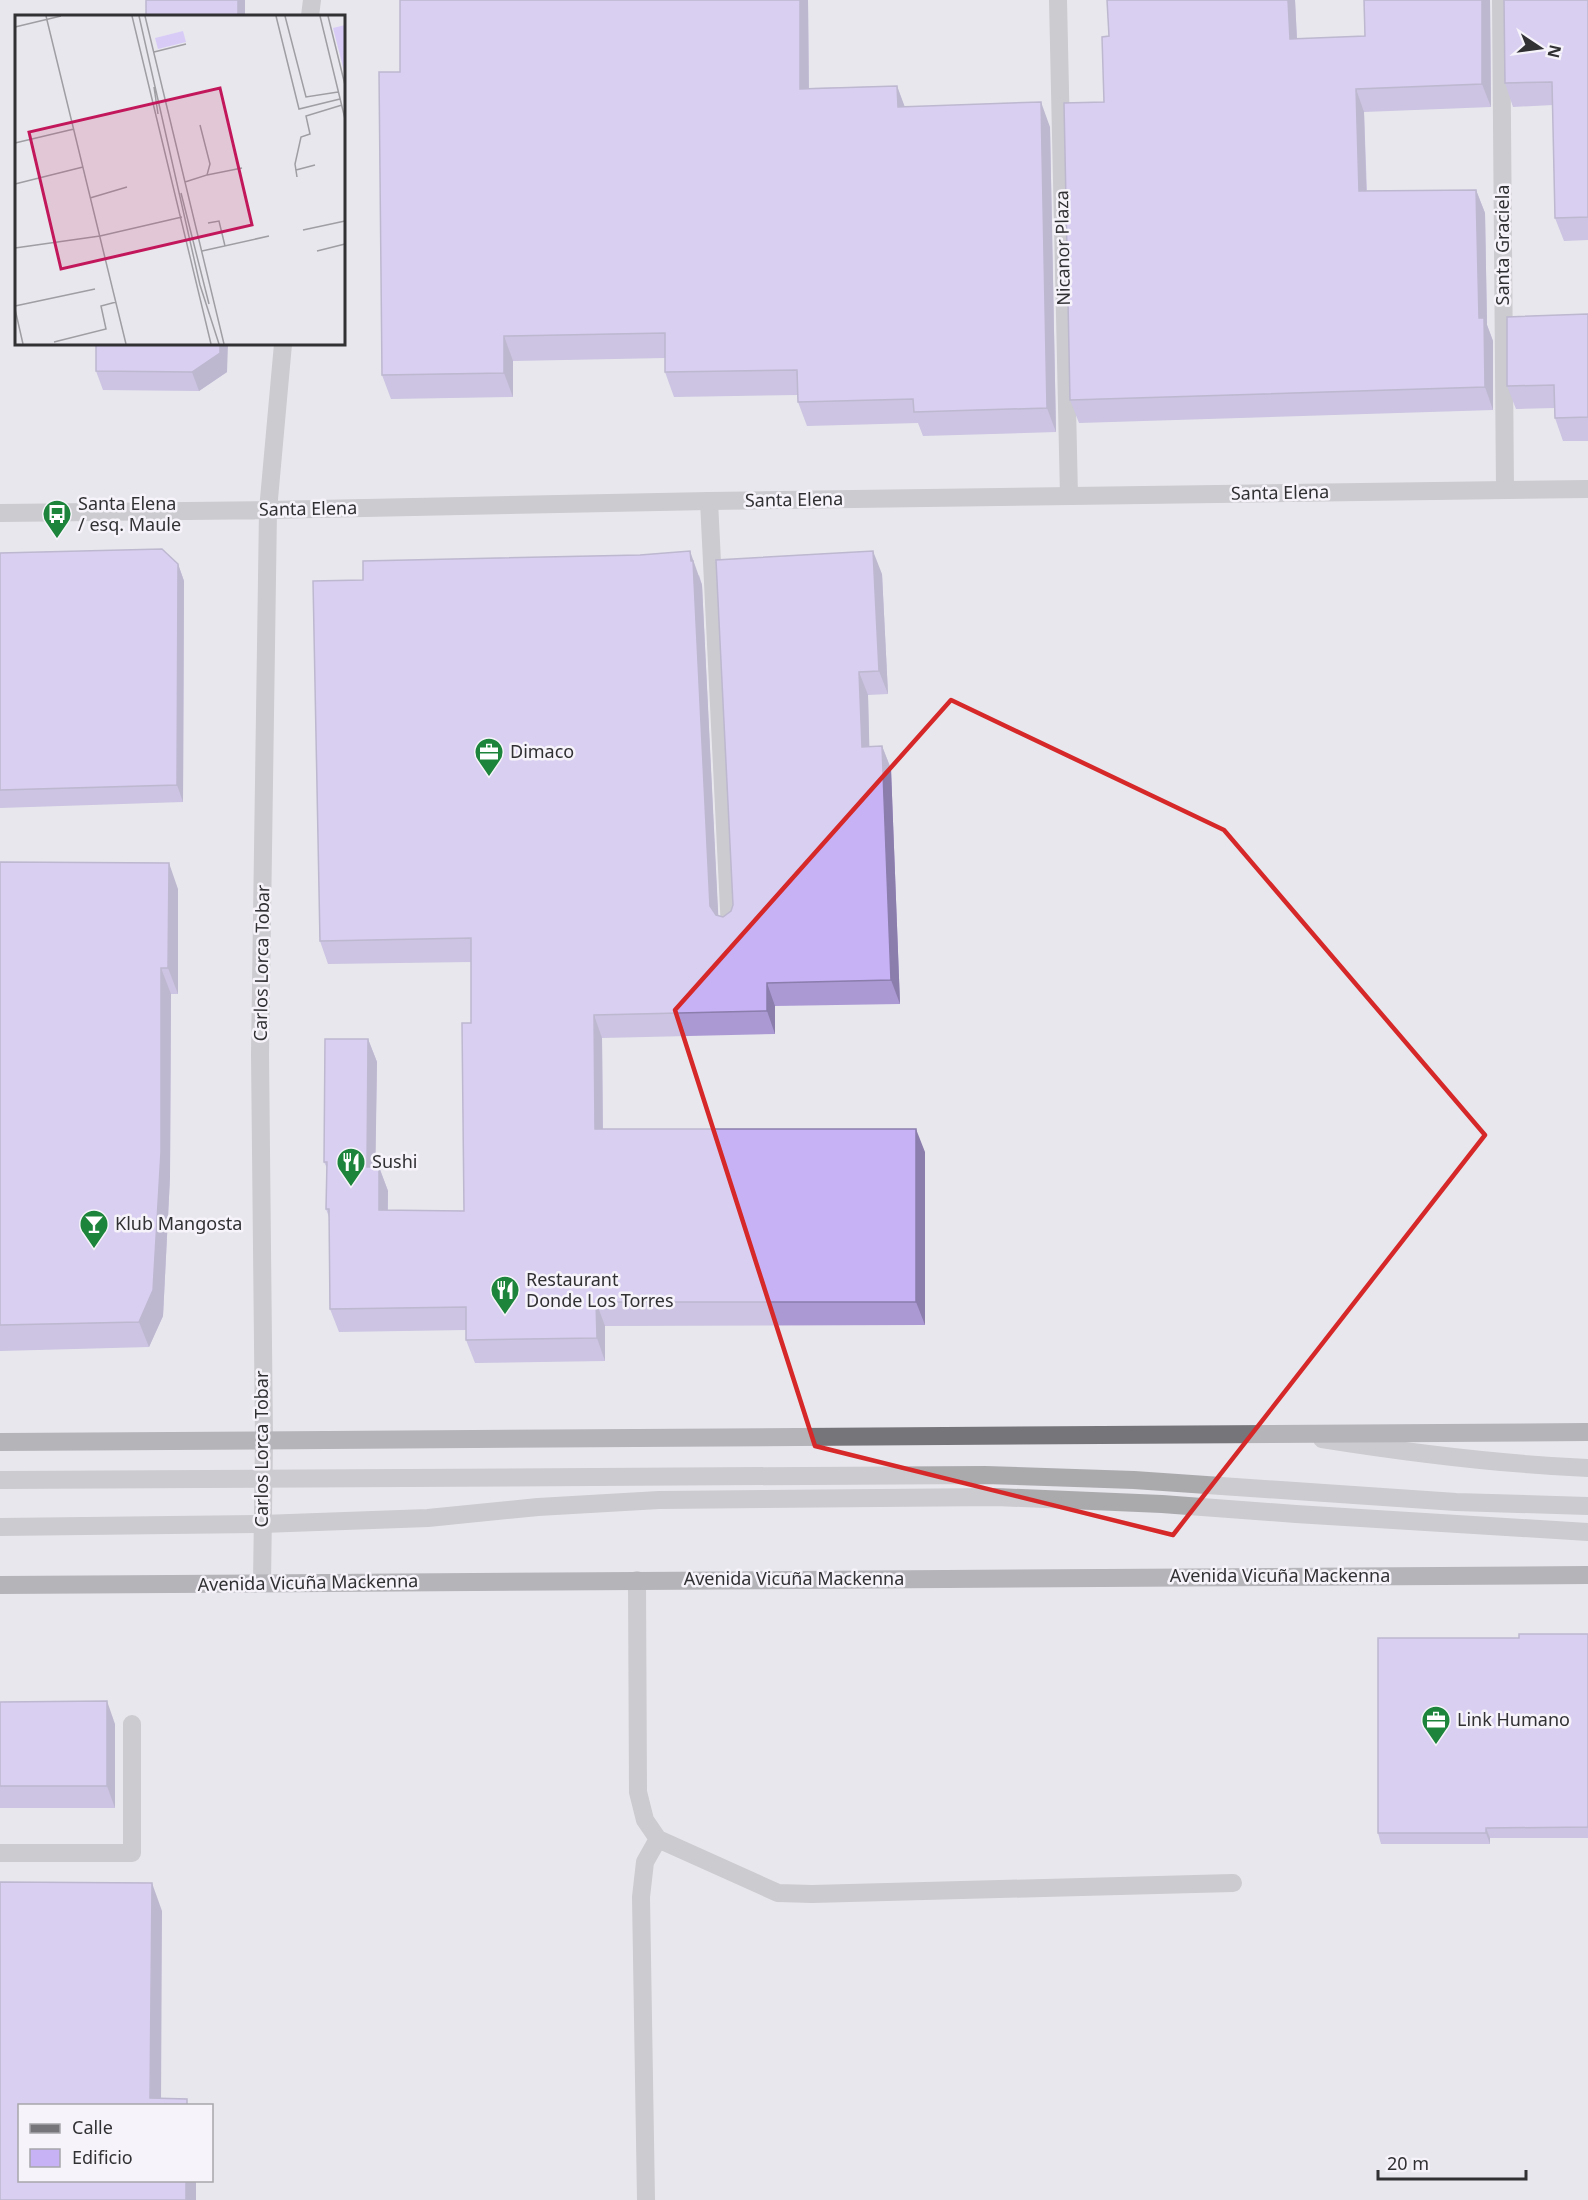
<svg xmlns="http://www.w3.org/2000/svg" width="1588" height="2200" viewBox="0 0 1588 2200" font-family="'Noto Sans',sans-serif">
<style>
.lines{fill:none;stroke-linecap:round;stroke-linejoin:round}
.service{stroke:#aaa9ac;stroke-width:18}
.minor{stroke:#aaa9ac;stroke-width:18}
.tertiary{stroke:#aaa9ac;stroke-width:18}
.primary{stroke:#76757a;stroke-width:18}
.wall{fill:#ab99d4}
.shaded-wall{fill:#8b7dac}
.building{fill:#c7b2f6;stroke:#8b7dac;stroke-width:1.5}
.marked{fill:none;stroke:#d62828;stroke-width:4.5;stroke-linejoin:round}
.labels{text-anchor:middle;stroke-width:5;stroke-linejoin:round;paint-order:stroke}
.street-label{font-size:18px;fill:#313033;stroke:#f6f4fa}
.poi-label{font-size:18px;fill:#313033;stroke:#f6f4fa;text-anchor:start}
.inset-road{fill:none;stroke:#9f9ea3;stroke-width:1.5}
.view{fill:#c2185b;fill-opacity:0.15;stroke:#c2185b;stroke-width:3}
.inset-edge{fill:none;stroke:#313033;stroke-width:3}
</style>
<rect width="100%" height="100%" fill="#e8e7ed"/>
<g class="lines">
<path class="service" d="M 709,501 L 730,929
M 1322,1439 C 1410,1453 1499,1464 1588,1468
M 0,1480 L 985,1475 L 1134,1480 L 1456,1502 L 1588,1506
M 0,1527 L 262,1524 L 428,1518 L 538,1507 L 659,1500 L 996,1497 L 1162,1504 L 1296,1514 L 1588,1532
M 637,1580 L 638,1792 L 645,1820 L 658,1839 L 778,1893 L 812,1894 L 1233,1883
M 0,1853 L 132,1853 L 132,1724
M 646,2200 L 641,1897 L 645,1862 L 658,1839"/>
<path class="minor" d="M 1058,0 L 1069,496
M 1501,0 L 1505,490"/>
<path class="tertiary" d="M 310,16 L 312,0
M 0,513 L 268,510 L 709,501 L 1588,489
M 262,1583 L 264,1440 L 260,1054 L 268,510 L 283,344"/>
<path class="primary" d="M 0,1442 L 1588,1432
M 0,1585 L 1588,1575"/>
</g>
<path class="wall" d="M 808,0 L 809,88 L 897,86 L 904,106 L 1050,127 L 1056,432 L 923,436 L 918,423 L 807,426 L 798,402 L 798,395 L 674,397 L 665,372 L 665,358 L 513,361 L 513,397 L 391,399 L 382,375 L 400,72 Z
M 1107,0 L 1295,0 L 1297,39 L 1365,36 L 1364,0 L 1490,0 L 1491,107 L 1364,112 L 1367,191 L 1476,190 L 1485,213 L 1487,325 L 1493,341 L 1493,410 L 1079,423 L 1070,400 L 1104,102 L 1109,36 Z
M 1588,0 L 1588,240 L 1564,241 L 1555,218 L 1553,105 L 1513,107 L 1505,83 Z
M 1588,314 L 1588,441 L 1563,441 L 1555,418 L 1554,408 L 1516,409 L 1507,386 Z
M 96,371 L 227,372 L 199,391 L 103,390 Z
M 0,553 L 178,564 L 184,581 L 183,802 L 0,808 Z
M 882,574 L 888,694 L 868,695 L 869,746 L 882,746 L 891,769 L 900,1004 L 775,1006 L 775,1034 L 602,1038 L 603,1129 L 925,1152 L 925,1325 L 605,1326 L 605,1361 L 475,1363 L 466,1340 L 466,1330 L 339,1332 L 330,1309 L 329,1217 L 326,1209 L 327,1168 L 324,1162 L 368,1039 L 377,1062 L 375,1167 L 379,1167 L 388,1191 L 388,1210 L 464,1211 L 471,1023 L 471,962 L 328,964 L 320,941 L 699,575 L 702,585 L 718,916 L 723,917 L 731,911 Z
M 0,862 L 178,889 L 178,994 L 171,994 L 170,1177 L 163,1316 L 149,1347 L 0,1351 Z
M 1588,1634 L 1588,1838 L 1490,1838 L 1490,1844 L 1381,1844 L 1378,1833 L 1519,1638 Z
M 0,1702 L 115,1724 L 115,1808 L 0,1808 Z"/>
<path class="shaded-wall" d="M 238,0 L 245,0 L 245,16 L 238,16 Z
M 800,0 L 808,0 L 809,113 L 800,89 Z
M 1288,0 L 1295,0 L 1298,62 L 1290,39 Z
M 1482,0 L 1490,0 L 1491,107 L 1482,84 Z
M 897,86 L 906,110 L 898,107 Z
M 1356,89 L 1364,112 L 1367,214 L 1359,191 Z
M 1041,102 L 1050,127 L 1056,432 L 1047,408 Z
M 1476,190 L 1485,213 L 1487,325 L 1493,341 L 1493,410 L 1485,387 L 1479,318 Z
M 504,336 L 513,361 L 513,397 L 504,373 Z
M 220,344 L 228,344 L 227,372 L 199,391 L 192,372 Z
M 690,551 L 702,585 L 719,930 L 710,906 Z
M 873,551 L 882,574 L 888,694 L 879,671 Z
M 178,564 L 184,581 L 183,802 L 177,785 Z
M 859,672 L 868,695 L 870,770 L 862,747 Z
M 882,746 L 891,769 L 900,1004 L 891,980 Z
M 169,863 L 178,889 L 178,994 L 168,968 Z
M 161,968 L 171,994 L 170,1177 L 163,1316 L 149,1347 L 139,1322 Z
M 767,983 L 775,1006 L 775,1034 L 767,1011 Z
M 594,1015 L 602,1038 L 603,1153 L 595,1129 Z
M 368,1039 L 377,1062 L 375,1191 L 367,1167 Z
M 916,1129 L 925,1152 L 925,1325 L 916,1302 Z
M 379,1167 L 388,1191 L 387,1234 L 379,1210 Z
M 596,1302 L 605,1326 L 605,1361 L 597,1338 Z
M 107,1701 L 115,1724 L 115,1808 L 107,1786 Z
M 1486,1828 L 1490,1838 L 1490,1844 L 1486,1833 Z
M 152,1883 L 162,1911 L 161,2106 L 150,2098 Z
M 186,2181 L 196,2181 L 196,2200 L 186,2200 Z"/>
<path class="building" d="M 146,0 L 238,0 L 238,16 L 146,16 Z
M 400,0 L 800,0 L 800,89 L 897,86 L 898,107 L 1041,102 L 1047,408 L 914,412 L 913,399 L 798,402 L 797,370 L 665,372 L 665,333 L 504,336 L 504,373 L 382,375 L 379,72 L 400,72 Z
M 1107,0 L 1288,0 L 1290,39 L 1365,36 L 1364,0 L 1482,0 L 1482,84 L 1356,89 L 1359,191 L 1476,190 L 1479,318 L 1484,318 L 1485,387 L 1070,400 L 1064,103 L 1104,102 L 1102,37 L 1109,36 Z
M 1504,0 L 1588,0 L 1588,217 L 1555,218 L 1552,82 L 1505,83 Z
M 1588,314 L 1588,417 L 1555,418 L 1554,385 L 1507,386 L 1507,317 Z
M 96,344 L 220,344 L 220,353 L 192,372 L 96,371 Z
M 162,549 L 178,564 L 177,785 L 0,790 L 0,553 Z
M 690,551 L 691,561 L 693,561 L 710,906 L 716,915 L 723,917 L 731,911 L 733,905 L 716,560 L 873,551 L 879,671 L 859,672 L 862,747 L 882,746 L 891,980 L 767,983 L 767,1011 L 594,1015 L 595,1129 L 916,1129 L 916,1302 L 596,1302 L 597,1338 L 466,1340 L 466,1307 L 330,1309 L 329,1209 L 326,1209 L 327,1162 L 324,1162 L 325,1039 L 368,1039 L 367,1167 L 379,1167 L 379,1210 L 464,1211 L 462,1023 L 471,1023 L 471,938 L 320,941 L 313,581 L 363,580 L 363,561 L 640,555 Z
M 0,862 L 169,863 L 168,968 L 161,968 L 161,1152 L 153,1290 L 139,1322 L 0,1325 Z
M 1519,1634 L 1588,1634 L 1588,1827 L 1486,1828 L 1486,1833 L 1378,1833 L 1378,1638 L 1519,1638 Z
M 107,1701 L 107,1786 L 0,1786 L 0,1702 Z
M 0,1882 L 152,1883 L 150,2098 L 187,2099 L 187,2106 L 20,2106 L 20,2181 L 186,2181 L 186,2200 L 0,2200 Z"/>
<path d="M0 0H1588V2200H0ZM 951,700 L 1224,830 L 1485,1135 L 1173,1535 L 815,1446 L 675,1010 Z" fill="#e8e7ed" fill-opacity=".55" fill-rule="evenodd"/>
<path class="marked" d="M 951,700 L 1224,830 L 1485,1135 L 1173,1535 L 815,1446 L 675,1010 Z"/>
<defs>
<g id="bus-pin" transform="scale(1.5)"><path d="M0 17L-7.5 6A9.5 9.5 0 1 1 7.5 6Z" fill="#1c853b" stroke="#f6f4fa"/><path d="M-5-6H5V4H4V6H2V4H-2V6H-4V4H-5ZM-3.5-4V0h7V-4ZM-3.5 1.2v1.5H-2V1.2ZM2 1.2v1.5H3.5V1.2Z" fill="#fff"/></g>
<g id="office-pin" transform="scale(1.5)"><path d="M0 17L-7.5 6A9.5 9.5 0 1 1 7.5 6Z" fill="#1c853b" stroke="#f6f4fa"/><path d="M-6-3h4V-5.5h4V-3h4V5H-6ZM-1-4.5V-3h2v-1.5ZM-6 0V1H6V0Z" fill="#fff"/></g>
<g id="restaurant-pin" transform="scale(1.5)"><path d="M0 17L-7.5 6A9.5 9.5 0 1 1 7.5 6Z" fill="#1c853b" stroke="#f6f4fa"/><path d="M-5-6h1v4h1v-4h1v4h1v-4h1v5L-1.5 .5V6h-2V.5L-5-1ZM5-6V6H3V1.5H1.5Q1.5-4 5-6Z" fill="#fff"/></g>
<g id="bar-pin" transform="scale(1.5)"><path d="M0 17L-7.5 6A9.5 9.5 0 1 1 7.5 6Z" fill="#1c853b" stroke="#f6f4fa"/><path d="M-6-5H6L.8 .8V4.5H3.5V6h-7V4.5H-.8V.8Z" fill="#fff"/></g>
</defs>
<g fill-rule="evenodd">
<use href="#bus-pin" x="57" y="514"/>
<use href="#office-pin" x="489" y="752"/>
<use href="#restaurant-pin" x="351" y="1162"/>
<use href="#bar-pin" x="94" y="1224"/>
<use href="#restaurant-pin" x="505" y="1290"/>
<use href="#office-pin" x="1436" y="1720"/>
</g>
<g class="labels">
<g class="street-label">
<text transform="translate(1503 245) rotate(-90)" y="6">Santa Graciela</text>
<text transform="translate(1063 248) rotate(-91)" y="6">Nicanor Plaza</text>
<text transform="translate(1280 493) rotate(-1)" y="6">Santa Elena</text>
<text transform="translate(794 500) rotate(-1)" y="6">Santa Elena</text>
<text transform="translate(308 509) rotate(-1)" y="6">Santa Elena</text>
<text transform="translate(262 963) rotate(-89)" y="6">Carlos Lorca Tobar</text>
<text transform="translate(262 1449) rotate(-90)" y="6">Carlos Lorca Tobar</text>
<text x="1280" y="1582">Avenida Vicuña Mackenna</text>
<text x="794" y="1585">Avenida Vicuña Mackenna</text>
<text transform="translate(308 1583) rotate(-1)" y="6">Avenida Vicuña Mackenna</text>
</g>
<g class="poi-label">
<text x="78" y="510">Santa Elena<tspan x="78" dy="21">/ esq. Maule</tspan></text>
<text x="510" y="758">Dimaco</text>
<text x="372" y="1168">Sushi</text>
<text x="115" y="1230">Klub Mangosta</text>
<text x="526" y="1286">Restaurant<tspan x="526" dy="21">Donde Los Torres</tspan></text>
<text x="1457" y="1726">Link Humano</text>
</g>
</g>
<g transform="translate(15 15)">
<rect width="330" height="330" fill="#e8e7ed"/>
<path d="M 330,10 L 330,60 L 318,13 ZM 168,16 L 171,27 L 143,34 L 140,23 Z" fill="#d8ccf7"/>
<path class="inset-road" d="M 31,1 L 111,329M 117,1 L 196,329M 124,1 L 185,270 L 204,329M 130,1 L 209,329M 261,1 L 284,94 L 325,84M 270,1 L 291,82 L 323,77M 305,1 L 330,104M 313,1 L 330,70M 0,12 L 46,1M 139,37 L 171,29M 139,72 L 143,99M 0,128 L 59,114M 281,155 L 300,150M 192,160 L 227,153M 282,162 L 280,149 L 286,122 L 295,119 L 291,101 L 327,90M 170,167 L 192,160 L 195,149 L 185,110M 0,169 L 68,152M 166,178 L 194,289M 75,183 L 112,172M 193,208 L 204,206 L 210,231M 288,215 L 330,206M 0,233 L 85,221 L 167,202M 187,236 L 254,221M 302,236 L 330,229M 0,291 L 80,274M 0,294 L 8,329M 39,327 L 91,314 L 86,291 L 101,287"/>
<path class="view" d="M 205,73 L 237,210 L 46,254 L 14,117 Z"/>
<rect width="330" height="330" class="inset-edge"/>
</g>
<rect x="18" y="2104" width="195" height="78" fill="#f6f4fa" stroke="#a7a6aa" stroke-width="1.5"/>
<rect x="30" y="2124" width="30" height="9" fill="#76757a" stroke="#a7a6aa" stroke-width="1.5"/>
<text x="72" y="2134" font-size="18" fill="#313033">Calle</text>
<rect x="30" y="2149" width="30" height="18" fill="#c7b2f6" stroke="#a7a6aa" stroke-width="1.5"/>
<text x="72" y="2164" font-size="18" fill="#313033">Edificio</text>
<g transform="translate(1540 48) rotate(103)" stroke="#f6f4fa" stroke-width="4.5" paint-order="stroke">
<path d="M0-4.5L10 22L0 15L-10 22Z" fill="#313033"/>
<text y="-9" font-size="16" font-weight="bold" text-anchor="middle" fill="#313033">N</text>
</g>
<path d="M1378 2170v9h148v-9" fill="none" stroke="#313033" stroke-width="3"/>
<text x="1387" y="2170" font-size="18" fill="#313033" stroke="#f6f4fa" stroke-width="4.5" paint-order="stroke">20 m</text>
</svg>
